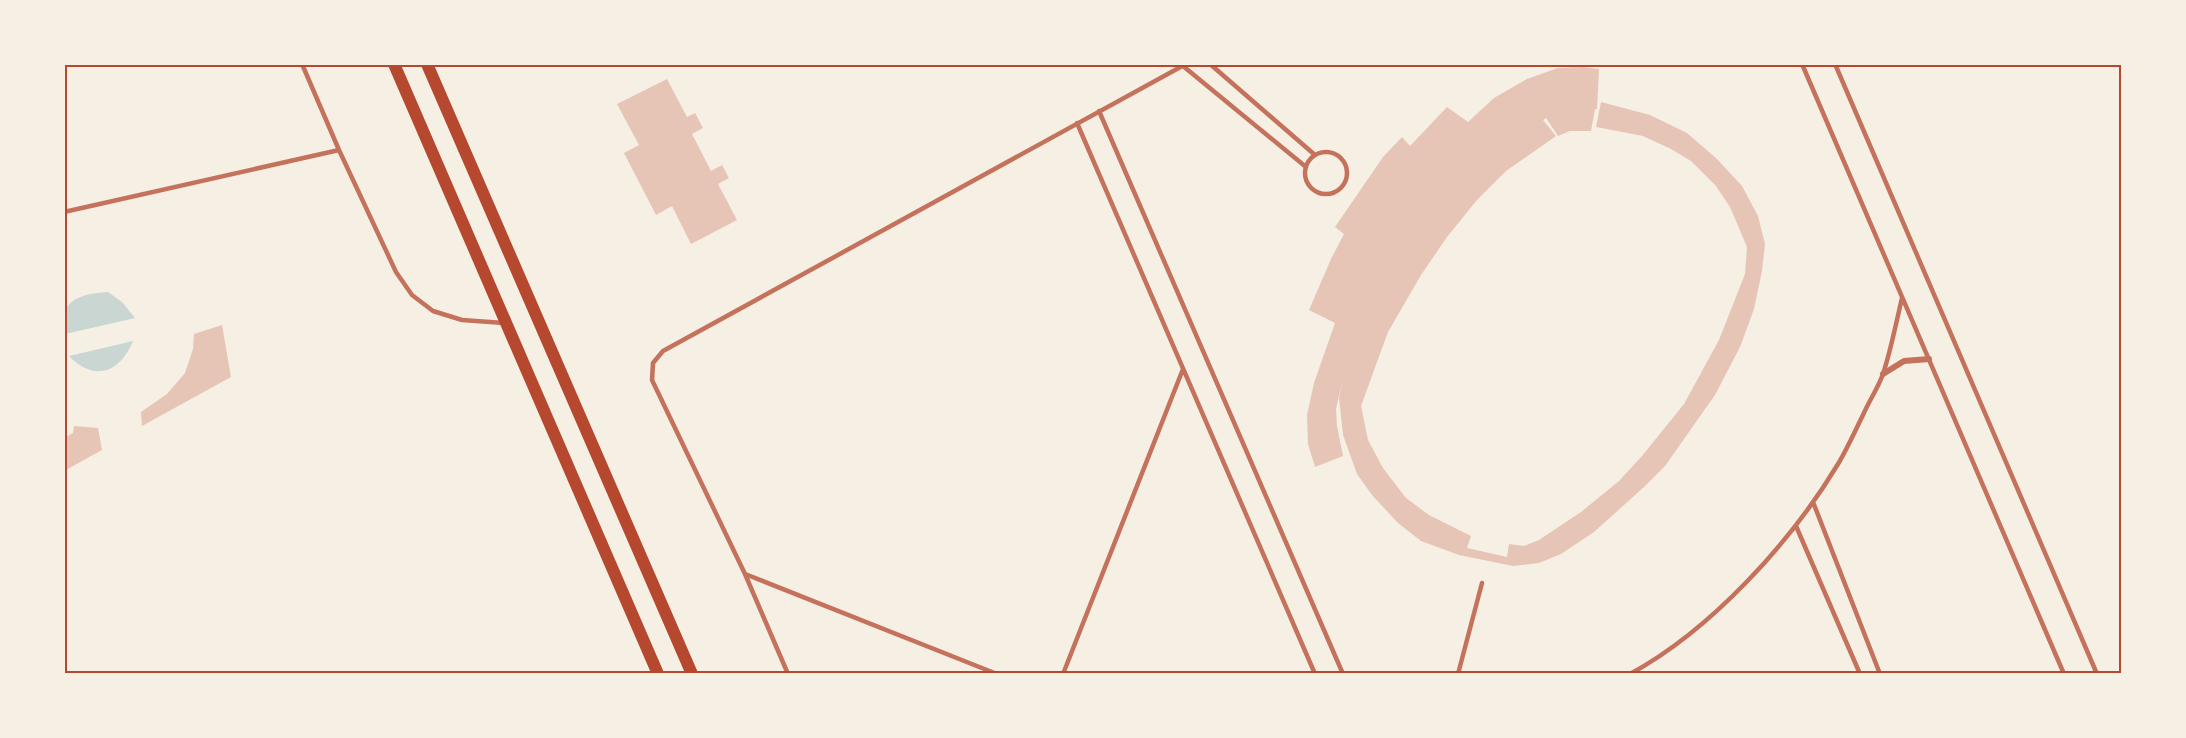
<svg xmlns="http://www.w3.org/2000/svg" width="2186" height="738" viewBox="0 0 2186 738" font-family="'IBM Plex Sans',sans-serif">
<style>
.water{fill:#c9d6d2}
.building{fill:#e6c5b7}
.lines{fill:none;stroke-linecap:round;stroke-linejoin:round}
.service{stroke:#c5725c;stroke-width:4.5}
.minor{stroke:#c5725c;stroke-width:6}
.secondary{stroke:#b5482f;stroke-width:12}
.neatline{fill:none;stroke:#b5482f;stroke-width:2}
</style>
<rect width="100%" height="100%" fill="#f6efe4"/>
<path class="water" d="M108,292L122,302L135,318L65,334C64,328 63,321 64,315C68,295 93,293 108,292Z
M133,341C120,373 94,382 69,356Z"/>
<path class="building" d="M1584,67L1599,69L1597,109H1595L1591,131H1570L1558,136L1546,118L1543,120L1556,136L1506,171L1477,200L1447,237L1421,275L1388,332L1361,406L1368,440L1383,468L1406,498L1429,515L1471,536L1467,548L1507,557L1509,544L1524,546L1539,540L1581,512L1619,481L1642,456L1684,404L1719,340L1745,274L1747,247L1730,207L1716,186L1691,161L1671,149L1643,136L1596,127L1601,102L1650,115L1687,133L1717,159L1742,186L1758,216L1765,244L1762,271L1754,309L1740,347L1715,395L1665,466L1644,487L1594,532L1561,554L1539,563L1513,566L1459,555L1421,541L1398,523L1372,495L1357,474L1343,435L1339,398L1343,378L1336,409L1337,426L1343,456L1315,467L1308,444L1307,415L1314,383L1335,323L1309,310L1331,259L1344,234L1335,227L1383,157L1402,137L1410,146L1447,107L1468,122L1494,98L1527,79L1558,68Z
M667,79L687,117L695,113L703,128L692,134L711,171L722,165L729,178L718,184L737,220L691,244L672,206L656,215L624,153L639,145L617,104Z
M222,325L231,377L142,426L141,412L167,394L185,373L193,349L194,334Z
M74,426L98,428L102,450L64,471V438L73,433Z"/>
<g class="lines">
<path class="service" d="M302,64L339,150L396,272L412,295L433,311L462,320L504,323
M1210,64L1315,155
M1802,64L2064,674
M1835,64L2097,674
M1183,66L1306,167
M1099,111L1343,674
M1077,123L1315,674
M1305 173a21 21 0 1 1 42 0a21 21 0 1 1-42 0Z
M64,212L339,150
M1813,502L1880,674
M1796,526L1860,674
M745,574L997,674
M788,674L745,574L652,380L653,363L663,351L1186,64
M1063,674L1183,369
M1458,674L1482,583
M1630,674C1711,630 1791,542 1838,464C1847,449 1855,431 1863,415C1869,401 1878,388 1883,374C1891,350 1896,323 1902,298"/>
<path class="minor" d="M1883,374L1904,361L1929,359"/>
<path class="secondary" d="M394,64L658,674
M427,64L692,674"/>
</g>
<rect width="2186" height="738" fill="none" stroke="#f6efe4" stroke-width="132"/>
<rect x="66" y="66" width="2054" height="606" class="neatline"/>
</svg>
